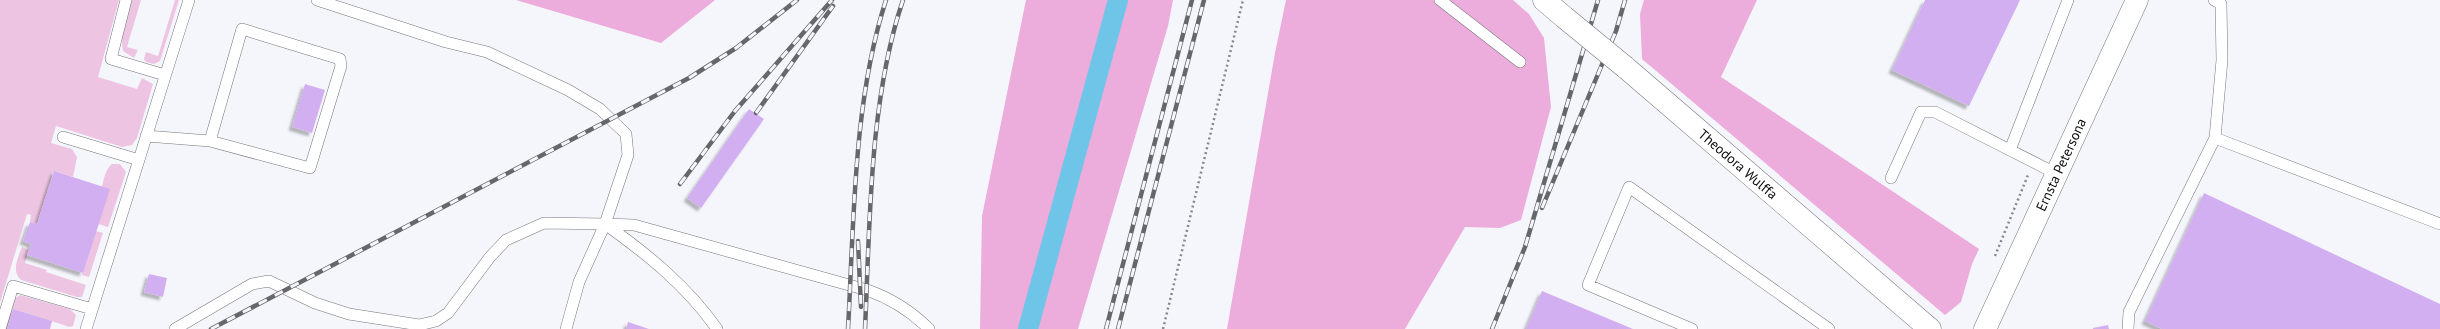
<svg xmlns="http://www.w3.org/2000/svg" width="2440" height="329" viewBox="0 0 2440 329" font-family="'PT Sans',sans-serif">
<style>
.green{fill:#edc5e2}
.forest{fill:#ecacdc}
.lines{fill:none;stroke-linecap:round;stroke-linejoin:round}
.canal{stroke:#6fc5e7;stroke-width:20}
.building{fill:#d2aff0;filter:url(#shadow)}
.lane-casing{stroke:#76777c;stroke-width:12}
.street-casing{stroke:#76777c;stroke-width:23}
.secondary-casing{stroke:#76777c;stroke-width:23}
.path{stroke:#87888c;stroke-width:2.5;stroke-dasharray:2 3;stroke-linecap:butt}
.lane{stroke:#fff;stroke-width:11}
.street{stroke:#fff;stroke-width:22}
.secondary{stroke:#fff;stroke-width:22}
.rail-casing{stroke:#67676b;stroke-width:4.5}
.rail{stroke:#f5f6fc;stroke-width:3;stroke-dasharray:9;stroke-linecap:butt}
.secondary-bridge-casing{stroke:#76777c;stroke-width:23;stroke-linecap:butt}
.secondary-bridge{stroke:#fff;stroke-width:22}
.labels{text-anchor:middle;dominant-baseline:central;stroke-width:3;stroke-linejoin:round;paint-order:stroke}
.street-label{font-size:14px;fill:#0b0b0d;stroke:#f5f6fc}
</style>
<defs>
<filter id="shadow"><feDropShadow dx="-3.5" dy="3.5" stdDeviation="1" flood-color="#0004"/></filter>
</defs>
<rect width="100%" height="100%" fill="#f5f6fc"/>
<path class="green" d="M0,0H119L98,77L137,89L142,78L153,84L137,138L132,145L122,147L56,126L51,143L72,149L77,157L73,177L54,171L37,224L30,222L31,215L27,214L0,303Z
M132,0H141L127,47L138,50L134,58L123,51C120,34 125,15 132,0Z
M175,0H179L160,61L154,64L146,62L144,59L146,52L158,56Z
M112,164H120L126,172L108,227L98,224C100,209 100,173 112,164Z
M96,231L103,233L89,277L82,275Z
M22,247L29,250L25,263L47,270L46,272L86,285L82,297H77L21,280C11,271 18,258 22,247Z
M20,295L70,309L76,315L73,326L70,327L13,309L7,329H3L13,300Z"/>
<path class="forest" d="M516,0H715L661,43Z
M1026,0H1173L1168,26L1078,329H980L982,216Z
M1286,0H1513L1529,14L1544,38L1551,107L1521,220L1500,228L1465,227L1405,329H1227L1275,53Z
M1644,0H1757L1721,77L1979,249L1972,264L1961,302L1945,315L1642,59L1640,14Z"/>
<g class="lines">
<path class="canal" d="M1028,329L1118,0"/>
</g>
<path class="building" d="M1925,0H2020L1969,106L1892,70Z
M305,84L325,90L312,133L292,127Z
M749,109L764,119L701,208L687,198Z
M54,171L110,189L83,273L27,255L31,244L23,241L30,222L37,224Z
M2204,193L2440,304V329H2162L2145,321Z
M149,274L167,278L163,297L144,292Z
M1542,291L1633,329H1526Z
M13,309L52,321L50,329H7Z
M628,322L649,329H626Z
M2108,325L2109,329H2093V328Z"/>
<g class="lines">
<defs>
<path id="lane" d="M126,0L111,59L165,75
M1440,0L1520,62
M2214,0L2221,4L2222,60L2215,138
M146,136L210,141L310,168L341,66L340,59L242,29L210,141
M63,137L139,160
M2010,150L2068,0
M1891,178L1921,112H1935L2057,174
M605,224C647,254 687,286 717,329
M0,329L13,286L92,309
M86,329L189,0
M175,329L252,284L269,281L315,303L349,314L419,325L436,321L448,313L490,257L506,240L544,223L605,224L628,155L626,134L600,109L568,90L487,52L446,42L317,0
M566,329L579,282L605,224L634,225L867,290C890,298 912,312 929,329
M1692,329L1588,285L1629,187L1829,329
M2128,329L2129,312L2215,138L2440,224"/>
<g id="street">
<path id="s1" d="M1985,329L2137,0"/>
</g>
<g id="secondary">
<path d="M1544,0L1564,17"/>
<path id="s2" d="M1625,67L1930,329"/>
</g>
</defs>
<use href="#lane" class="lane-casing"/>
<use href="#street" class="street-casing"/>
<use href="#secondary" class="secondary-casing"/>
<path class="path" d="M1995,256L2028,175
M1163,329L1243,0"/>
<use href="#lane" class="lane"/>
<use href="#street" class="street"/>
<use href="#secondary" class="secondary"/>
<defs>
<path id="rail" d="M756,113L833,6
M680,184L735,111L832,0
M1542,208L1616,31L1625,0
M858,241L861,307
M211,329L689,78L736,48L797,0
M848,329C854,222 853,102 886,0
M865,329C870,222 869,101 903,0
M1106,329L1192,0
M1118,329L1204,0
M1492,329L1525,247L1598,0"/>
</defs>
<use href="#rail" class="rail-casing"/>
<use href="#rail" class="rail"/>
<defs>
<path id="secondary-bridge" d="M1564,17L1625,67"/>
</defs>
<use href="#secondary-bridge" class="secondary-bridge-casing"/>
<use href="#secondary-bridge" class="secondary-bridge"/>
</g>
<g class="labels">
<g class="street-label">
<text stroke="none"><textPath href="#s2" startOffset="149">Theodora Wulffa</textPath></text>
<text stroke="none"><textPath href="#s1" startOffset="181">Ernsta Petersona</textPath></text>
</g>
</g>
</svg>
